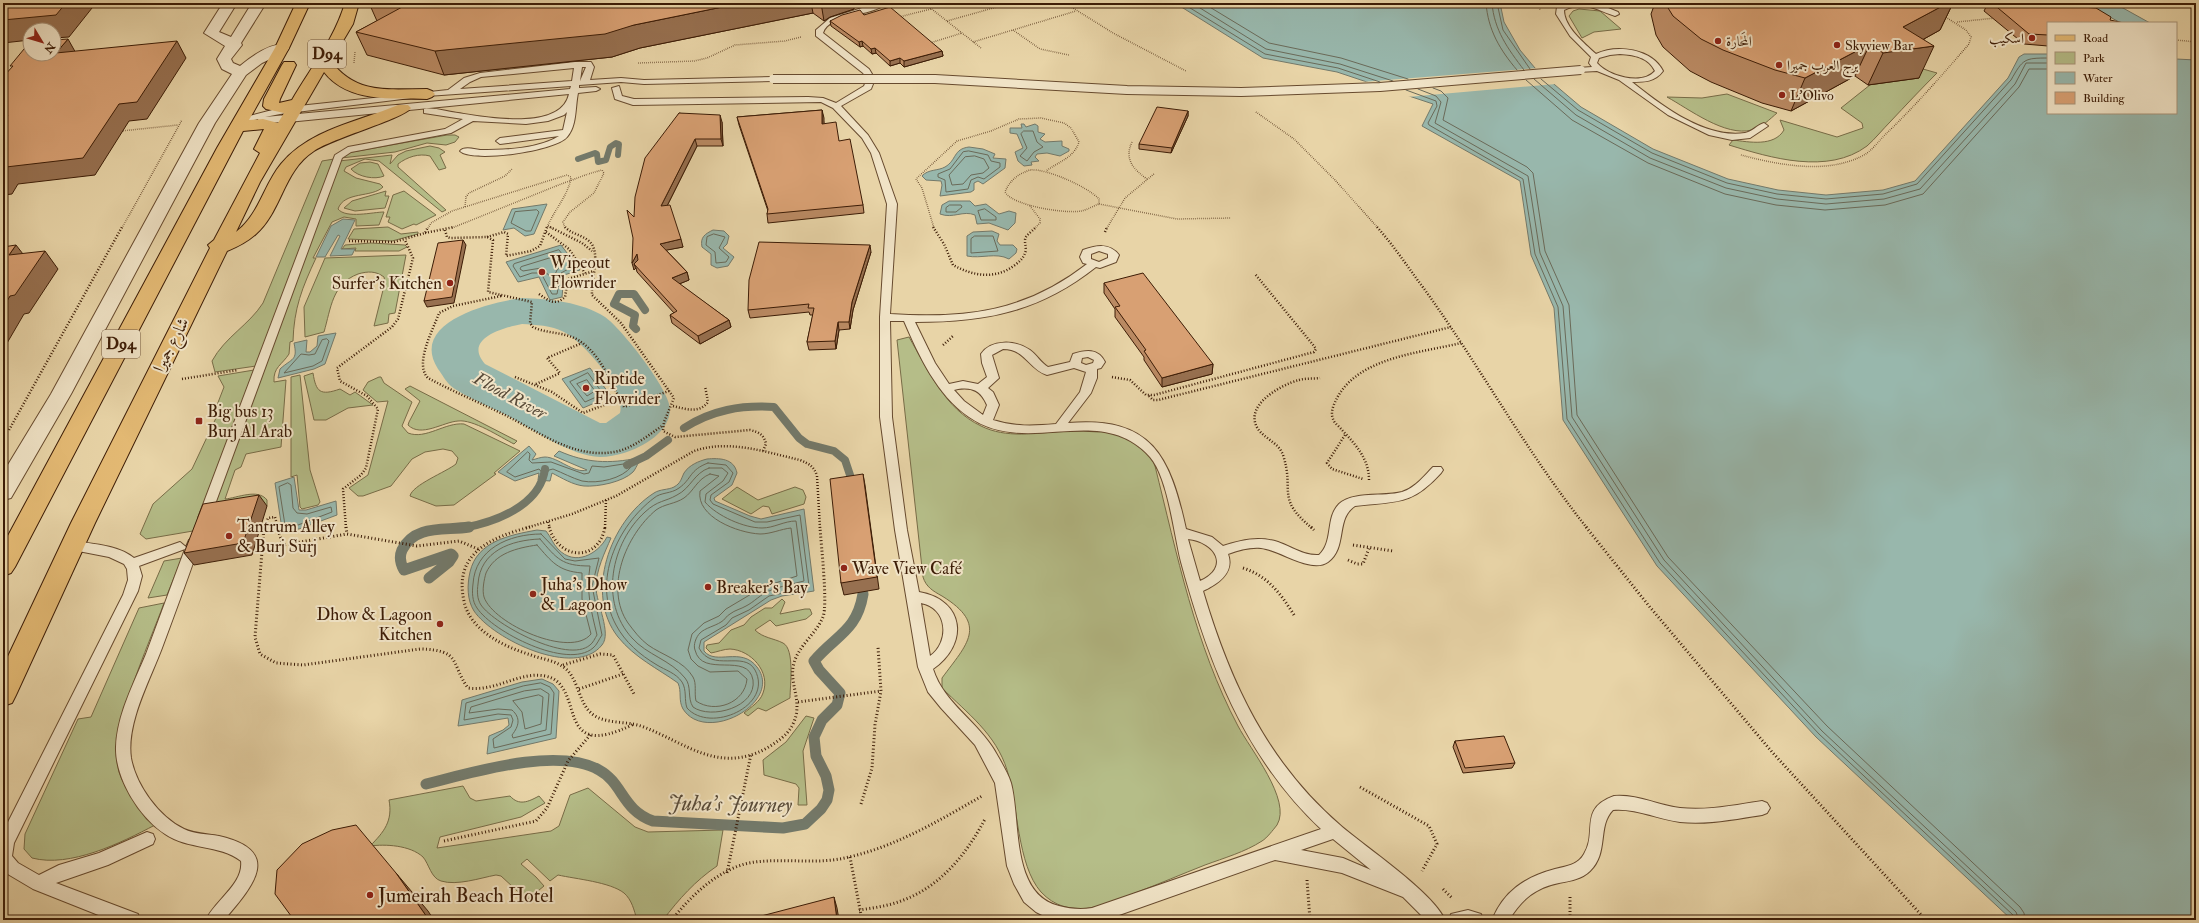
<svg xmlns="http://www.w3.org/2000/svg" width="2199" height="923" viewBox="0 0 2199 923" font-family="'IM FELL Double Pica',Amiri,serif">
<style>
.green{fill:#b5bd88;stroke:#786c47}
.water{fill:#98b7ac;stroke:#73796a}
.pier{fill:#e8d4a7}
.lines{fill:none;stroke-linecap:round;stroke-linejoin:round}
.shore{stroke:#6a6a59;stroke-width:1}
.stream-far2{stroke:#73796a;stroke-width:6}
.stream-far1{stroke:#73796a;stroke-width:8}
.stream{stroke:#73796a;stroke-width:11}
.river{fill:#98b7ac;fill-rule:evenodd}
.service-casing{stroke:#674a2e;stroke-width:2}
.minor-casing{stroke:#674a2e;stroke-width:2}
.primary-casing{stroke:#3c1c06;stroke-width:2}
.path-far2{stroke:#3c1c06;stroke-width:1.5;stroke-dasharray:0.5 1.5;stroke-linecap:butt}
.path-far1{stroke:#3c1c06;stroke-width:2.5;stroke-dasharray:1 2;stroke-linecap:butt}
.path{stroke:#3c1c06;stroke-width:3;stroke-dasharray:1 2.5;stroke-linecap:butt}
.service{fill:#f0e3c6;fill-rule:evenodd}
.minor{fill:#f0e3c6;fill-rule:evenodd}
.primary{fill:#e4ba74;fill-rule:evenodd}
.service-bridge-casing{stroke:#674a2e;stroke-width:10;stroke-linecap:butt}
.path-bridge{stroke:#3c1c06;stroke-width:1.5;stroke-dasharray:0.5 1.5;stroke-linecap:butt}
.service-bridge{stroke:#f0e3c6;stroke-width:8}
.wall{fill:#ba8a63;stroke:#3c1c06}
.shaded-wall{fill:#977050;stroke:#3c1c06}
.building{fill:#d8a073;stroke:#3c1c06}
.poi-dot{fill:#8f2418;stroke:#f0e3c6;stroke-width:1.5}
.labels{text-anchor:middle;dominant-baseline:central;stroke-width:4;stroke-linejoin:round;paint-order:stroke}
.far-poi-label{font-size:14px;fill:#3c1c06;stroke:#f0e3c6;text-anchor:start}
.shield{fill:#f0e3c6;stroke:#725840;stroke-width:1}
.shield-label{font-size:16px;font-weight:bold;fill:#3c1c06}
.poi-label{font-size:17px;fill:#3c1c06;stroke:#f0e3c6;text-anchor:start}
.street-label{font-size:17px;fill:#3c1c06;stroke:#f0e3c6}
.water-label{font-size:18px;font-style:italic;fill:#584a38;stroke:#f0e3c6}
.near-poi-label{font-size:20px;fill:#3c1c06;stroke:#f0e3c6;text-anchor:start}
.near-water-label{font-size:22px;font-style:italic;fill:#584a38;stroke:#f0e3c6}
</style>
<rect width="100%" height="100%" fill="#e8d4a7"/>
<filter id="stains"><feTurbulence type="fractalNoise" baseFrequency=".005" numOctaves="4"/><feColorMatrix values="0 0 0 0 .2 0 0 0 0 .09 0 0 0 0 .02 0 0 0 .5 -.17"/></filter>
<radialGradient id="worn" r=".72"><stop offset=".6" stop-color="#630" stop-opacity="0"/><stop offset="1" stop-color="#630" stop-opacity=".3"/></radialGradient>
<path class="green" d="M1579,9L1600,11L1621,29L1594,32L1582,38L1569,16L1573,11Z
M1916,67L1937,73C1921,89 1906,105 1890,122C1883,129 1875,139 1867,146C1828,175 1771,158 1729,145L1733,140C1749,142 1774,147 1784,130L1780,120L1837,137L1863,128L1862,123L1841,108L1890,69Z
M1727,94L1777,113C1770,119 1761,128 1752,130C1725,137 1689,109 1667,97L1702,98Z
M447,135H455L459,137L455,142L446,145L427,143L395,152L341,158L342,155L352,152Z
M430,146L439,148L445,152L440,155L446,168L439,170L430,156C419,153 407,157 398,164V167L446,210L442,212L379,161L365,159L346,167L344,171L356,178L380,184L383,187C372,198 344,191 338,209C346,219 373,212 384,212L379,225L356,226V219L344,217L332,222L313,258H316C302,288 294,308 293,341L290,342L289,354C282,365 273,367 274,382L286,380L281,447L246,454L241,467L235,470L225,499C237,498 258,488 267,500V506L208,516L339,161L392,155L390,164L398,155L406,151Z
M334,159L256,366L215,372L212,361C225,337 249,325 263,303L322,161Z
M370,162L378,164L384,176C375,180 358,177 351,169L360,163Z
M386,191L385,196H389L385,208L355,211L344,208L352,201Z
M404,191L436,215L416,225L414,224L402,229L388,222L390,217H386L393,195Z
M388,227L401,234L418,232V234L392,241L348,239L354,229Z
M371,243L405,245L407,247L399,251H355L356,248L342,249L345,245Z
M406,255L395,313L389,314L388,323L374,326L385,282L384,277C376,271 368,271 358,274C332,284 331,308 324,332L305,337L304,307L325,258Z
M909,337C928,370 945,409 981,426C1031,451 1099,406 1146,450C1150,454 1153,461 1155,466C1177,554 1195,645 1238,726C1250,749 1292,800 1277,825C1273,830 1267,838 1262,841C1245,852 1224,858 1205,865C1182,874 1159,884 1135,893C1105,906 1068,921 1041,892C1017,865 1018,804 1007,770C996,734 967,713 942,688V678C967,644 989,625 942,596C933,591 926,587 923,577L897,340Z
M254,370L193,531L146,539L140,534L153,504L192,469L216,418H212L224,387L218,376Z
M313,373C316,392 320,396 340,389L350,395L355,392L373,405L348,408L326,420H314L304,376Z
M300,375L310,470L320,502L318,505L302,509L300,507L297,475L291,477V377Z
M379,377H381L384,383L412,402L402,426L408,433C426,440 445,422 464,424L520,451L494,473L496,474L454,505L436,506L410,496C412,485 446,472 456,464L458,458L452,451L443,449L425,452L412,459L391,486L363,496H358L349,488L368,475L388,401L377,402L363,390L368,382Z
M410,386L517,441L514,444C500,437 473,419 458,421C443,422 421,438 408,425L409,422L420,401L405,389Z
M737,487L758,500L795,487L803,490L806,497L804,504L772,514L769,507L763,506L751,514L722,499Z
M182,558L167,595L148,598L164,561Z
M782,599L785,602L780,614L805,609H810L812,614L806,619L776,626L770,620L755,630C763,638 773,638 783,643C795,649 790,686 790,698L766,711L758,708L748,716L744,713C751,707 760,702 763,693C771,672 751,650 730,649C724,649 717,652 711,653L706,648L707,645L719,643L731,630L744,625L751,617L765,608H772Z
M164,603C149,645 108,731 119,772C125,791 143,809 155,825C121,843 70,868 32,858L24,849L25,834L78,719L91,717L139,608Z
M806,716L814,718L803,751L807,805H798L799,788L796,784L764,775L763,760L786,742Z
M463,786L470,798L476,801L510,796C519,806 528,802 539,796L545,803L521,817L440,837L437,848L551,831L559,826L570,795L588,788L635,827L648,832L723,830L717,866C695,881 679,899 663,920H637C634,910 632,900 624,893C610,882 576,879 558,875L550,881L527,859L521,864L536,877L544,886L527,900L501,876L496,875C480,878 457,886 441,881C431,878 429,864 423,857C410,845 385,844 370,846C384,832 393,821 389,800Z"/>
<path class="water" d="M1175,3H1500L1504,22L1520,50L1535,68L1581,107L1653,149L1728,179L1778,190L1826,195L1883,190L1915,181L2008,78L2019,57L2024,54H2048V113H2176V59L2196,60V920H2012L1816,737L1657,566L1563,420L1554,308L1531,255L1520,181L1422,126L1433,104L1337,72L1263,58Z
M2084,3H2114L2150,23H2121Z
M1021,124H1024L1026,127L1035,124L1038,126V132L1045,134L1040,139L1045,142L1062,141V146L1069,149V151L1060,156L1047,153L1037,154L1035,157L1039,161L1031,162L1032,165L1024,166L1018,161L1015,152L1023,148L1017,134L1010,133V128H1022Z
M969,147L983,149L995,154L993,158L1006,159L1005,168L983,184L978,181L974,183V190L971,192L940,196L942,185L941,181L926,180L922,176C928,169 938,171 945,167C957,160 953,149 969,147Z
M949,201H970L975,206L986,204L999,214L1009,211L1016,213L1015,223L1008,230L989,223L977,224L975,215C963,210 953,219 940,214L942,205Z
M547,204L534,234L525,236L514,228L503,230L512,209Z
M343,219L355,220L341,249H355L352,255L330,256L340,236L338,235L325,257H316L331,226Z
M713,230L724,231L729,236L727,244L723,248L734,257L728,266L717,268L711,265V254L702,247C700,237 705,234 713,230Z
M992,231L999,234L997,241L1000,245H1013L1017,249L1016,253L1009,259C996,252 981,259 967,256V236L973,232Z
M561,245L580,270L564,275L562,297L550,300L539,277L518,282L506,262Z
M336,333L325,364L314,369L278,378L280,369C292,358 298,361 294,343L307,340L306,352H310L317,346L318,336Z
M590,368L611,396L583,408L562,379Z
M529,446L536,454L532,460C536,459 541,457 545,457C558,457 574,474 587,470L554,456L559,451C586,463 609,464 638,458L639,462C637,465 635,470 633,472C623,482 598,487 584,486C573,485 562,478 552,473L550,481L538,480L539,473L515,481L498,472Z
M707,459C719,458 734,458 737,473L732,485L714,498L715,501L750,516L761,519L804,509L814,591L782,596L771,600L704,642V651C716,666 741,646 757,667C784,702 706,745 683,709C678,700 682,692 678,683C657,668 635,658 618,637C584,594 610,521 654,493C660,489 668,490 674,487C681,483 681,479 684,473C689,465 699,461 707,459Z
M294,477L299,510H306L336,501L337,515L299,529H282L275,483Z
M537,530L546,531C551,537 553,544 558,549C575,567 598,554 607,537L611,538C605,552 596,570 596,587C596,603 612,633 602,645C575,679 493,639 474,611C467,600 467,585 470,572C477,541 510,535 537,530Z
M542,679L553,684L559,691L556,738L487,754L489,736L503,730L509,725L508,718L458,726L462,700L522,682Z"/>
<path class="pier" d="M1538,68L1556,84L1407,97L1362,82Z"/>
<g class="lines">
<path class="shore" d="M1182,3L1265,54L1338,68L1380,82
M1192,3L1266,49L1340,64L1393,81
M1203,3L1269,43L1341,58L1408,79
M1486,3C1488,30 1500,50 1517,70
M1492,3C1494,30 1508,49 1524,70
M1497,3L1503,30L1530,69
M1534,79L1576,115L1650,158L1726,188L1777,199L1826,204L1884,199L1920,189L2015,84L2026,63H2048
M1541,79L1578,110L1652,153L1727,183L1777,194L1826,199L1883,194L1917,184L2011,80C2023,59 2024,58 2048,58
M1526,80L1572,120L1648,163L1725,194L1776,205L1825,210L1885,205L1923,194L2019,87L2029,69H2048
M1433,88L1441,91L1448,98L1443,120L1527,167L1533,173L1545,251L1569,305L1577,415L1668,557L1827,726L2020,907L2024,913L2025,920
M1418,89L1436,96L1441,102L1435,123L1528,176L1540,253L1563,306L1572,417L1664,560L1822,731L2016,912L2019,920
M1406,90L1436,101L1437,106L1428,123L1429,125L1523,179L1535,254L1558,307L1567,419L1660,563L1819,734L2013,915L2014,920
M1024,131H1033L1037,142L1043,147L1034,152L1027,161L1020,156L1027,148L1021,134Z
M969,151L988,155L991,161L1000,163V167L984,179L978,177L971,180L968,189L946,192L945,180L938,177V174L950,169L963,152Z
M975,156L984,159L989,168L983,173L971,175L963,184L952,185L949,175L965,157Z
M950,205H961L962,207L956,212H946V208Z
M985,209L996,217V220H981L978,211Z
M537,210L539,212L531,231H526L511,223L515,212Z
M714,234L725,237L719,248L729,257L726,262L716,263L715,252L706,245L707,237Z
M975,236H993L998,251L971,253V239Z
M559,250L572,267L561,273L557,294H552L541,273H532L520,277L513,266L514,264Z
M557,256L564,264L557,270L553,279L541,268L523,271L520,269L521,267Z
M327,339L329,341L322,361L313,366L284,373L301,354L309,355L315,354L322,340Z
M588,373L603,394L585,402L570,382Z
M587,380L595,391L587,396L577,384Z
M528,452L530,454L529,460L532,463L551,462L584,474L589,473L592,466L604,467L630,463L632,466C622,479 598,484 582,481C572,478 563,473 553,469L549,470L545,476L539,469L515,477L507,472Z
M708,463L726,465L733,473L729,482L711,495L710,500L713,504L755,522H767L800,515L809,586L808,588L769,596L749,610L732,618L726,625L701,640L699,648C712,673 744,650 755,670C774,706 710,734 687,708C684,700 687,690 682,682C676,673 665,670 657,665C640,655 625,642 616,625C592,581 617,526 654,498C661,492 671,494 679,488C692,479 689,470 708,463Z
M709,468H722L728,473L723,481L706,494L705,502C717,516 744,528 762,528C774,528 784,521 796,521L804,581C793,584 780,586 769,591C761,594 754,602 746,606C741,609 735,610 730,614C726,616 725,620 721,622C715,626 705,628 700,633C696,637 693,645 695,650C702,679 748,651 753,680C757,707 711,720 693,707C687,698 692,686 685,678C671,660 647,655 632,638C599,602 611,543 645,512C658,500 665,502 677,495C691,488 694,473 709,468Z
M710,474L719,476L700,491C696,517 738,533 760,534C771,534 781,529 791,528L797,576L763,587L726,609L719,616L704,623L692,634L688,650L691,659L698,666L710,672L738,671L747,679C745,703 715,714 696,701C694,693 697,684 693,677C684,661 662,655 648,645C640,639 634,631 628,623C604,588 626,535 656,510C664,504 675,504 684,498C694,491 697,479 710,474Z
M288,483L291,485L293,508L297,513L307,514L331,507L332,512L298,525H285L279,487Z
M541,534L565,559L575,561L599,558L592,586L602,635C599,639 597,645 593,648C567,670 493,632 477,608C472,601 472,592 473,584C475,549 509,534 541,534Z
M540,539C557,559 562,566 590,566C586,592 591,610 597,635C595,638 593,643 590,645C568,664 495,625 481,605C477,599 477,591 478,584C480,551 511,540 540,539Z
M537,545C552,562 558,571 582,573V599L591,634C571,659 493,624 484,597C482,590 484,580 486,573C495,553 517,548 537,545Z
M541,683L550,687L554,693L551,734L494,748L493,739L511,727L513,720L511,715L498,714L464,720L466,703L523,686Z
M541,689L549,694L546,730L513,738L512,735C519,726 521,718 512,710L498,709L469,713L471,707L524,691Z
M539,695L543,697L541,724L525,729L522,712L513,701Z"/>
<path class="stream-far2" d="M578,159L595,153L597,154L598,162L606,160L610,147L616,143L619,144L618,155"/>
<path class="stream-far1" d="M636,329L633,326L635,315L614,304L619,294H634L645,310
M684,428C712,410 741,405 774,407L799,438L807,444L834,451L845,460L854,487
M627,465L646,456L668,440
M463,528C495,522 540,506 545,469"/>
<path class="stream" d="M429,578L449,562L453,556L451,554L404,570C400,563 399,557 402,550C415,524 445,531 469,527
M426,784C471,773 557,746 599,770C623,783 622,810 653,821L783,828L805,824L821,809L827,800L829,790L826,776L816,756L814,737L822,720L837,705L840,693L819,670L814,661C836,635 857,631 863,594"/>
<path class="river" d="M522,298C549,299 582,302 605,317C621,328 670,390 670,409C670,432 643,447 624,453C616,455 609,457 600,457C571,456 534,430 508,416C493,408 463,396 451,386C446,382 442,374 438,369C408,322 491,302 522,298ZM522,324C536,325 551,325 564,332C583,341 626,391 620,413L606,423H600L485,364C463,339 502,328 522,324Z"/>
<defs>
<path id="service" d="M878,3H887C872,17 829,13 823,33L869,69L875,79L871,89L841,106L868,135L879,153L897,204L890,314C966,319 1025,312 1087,264L1083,263L1080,257L1083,250C1095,246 1109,242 1119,255L1116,262L1100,268L1096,267C1039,312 986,322 915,322L935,363L949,384L963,381L978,384L987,377L982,363L981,354C991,339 1016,340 1030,350C1037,355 1041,363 1048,367L1070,362L1073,354C1086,350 1098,348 1105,362L1101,368L1097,369V378L1091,393L1068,423C1152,416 1170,456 1186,529L1212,537L1223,546C1242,540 1258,536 1278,542C1292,547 1304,556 1319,555C1334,541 1325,518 1339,504C1353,491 1384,497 1402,492C1415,488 1424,476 1433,467H1441L1443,470L1441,473C1411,506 1397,501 1355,506C1335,519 1348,547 1328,562C1311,574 1280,550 1261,548C1250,547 1239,550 1228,554C1235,573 1218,584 1203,591C1230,682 1267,762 1340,825C1365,847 1433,892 1445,920H1426L1403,897L1342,873L1275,860L1105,920H1052L1036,912L1024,902L1014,884L1007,866L995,783L975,745L941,708L928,692L918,667L895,530L880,417V317L887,204L871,153L862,138L833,108L821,102L633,105L615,99L612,88L619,86L622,96L634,99L808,97L823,98L836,103L864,86L867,79L863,73L816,36V30L830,18ZM1099,251L1108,254V258L1099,262L1091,259V254ZM890,321H904C919,356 937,395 969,417C1028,458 1100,401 1150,457C1168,477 1174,535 1181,562C1208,661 1244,757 1321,829L1092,908C1081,910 1070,909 1059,906C1010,894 1021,820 1011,783C1008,773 1001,762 996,753C979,722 944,704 933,669C969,644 965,600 919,592L907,530L892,417ZM1003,349C1026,349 1028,369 1047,375L1074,368L1086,372L1080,392L1056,424C1034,426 1014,427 993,420L999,405L993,392L988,388L999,378L992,355ZM1088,357L1094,360L1093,363L1086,365L1081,363L1082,358ZM958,389C973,387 981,391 987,405L983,415L964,401L954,390ZM1188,539C1215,542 1231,567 1200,581ZM921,603C948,608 950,642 930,656ZM1333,839L1371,870L1343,858L1301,850Z
M1570,3H1596L1618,12L1619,14L1615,16C1596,10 1586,0 1564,10C1564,27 1584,43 1596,54C1617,44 1652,49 1663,71C1655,82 1644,82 1632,82C1662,106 1705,139 1745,133C1752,132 1757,125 1764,123L1768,126L1750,138L1732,140L1709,135L1668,115L1619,80L1597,71L1578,72V68L1592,67L1589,63L1591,57L1570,36L1556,14L1557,7ZM1620,54C1634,55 1648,57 1655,71C1642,86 1608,76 1597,63L1599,58L1610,55Z
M575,62H591L594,67L590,80L621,78L644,80L773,77L777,79L773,81L644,84L621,82L579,85V88L596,87L600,89L596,91L578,93C575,107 577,126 567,137C556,151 472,163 460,151C464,146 474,149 480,150C505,150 538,149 559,136L500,144L496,141L500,138L563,130L567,112L564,115L548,121L526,124L473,121L451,133L351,152L342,158L210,518L208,521H200L198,518L335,155L348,147L445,129L463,119L424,113V109C434,107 448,112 458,113C484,117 561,132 569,94L288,122L262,123L259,122L258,119L241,124L237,121L238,119L280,108L448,90L464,78L480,73ZM582,67H586L580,81ZM574,68L572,81L460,89L470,82L481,77ZM571,86L570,89L265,117L280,114L427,96Z
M194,538L199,540L200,543C188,578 175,613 162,648C150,680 126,723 131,758C136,785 158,816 184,829C194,834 208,834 219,836C284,851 253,886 224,920H206C214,901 244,884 241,861C219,844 188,850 165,834C139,817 115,778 116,747C117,715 134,683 146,654C159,619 172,584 185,549L139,566L142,576L138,591L14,843L12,856L18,863L39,875L59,865L99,853L147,832L153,834L155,839L153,844L108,865L56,883L138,914L140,920H111L33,889L6,873L3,869V832L123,595L128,580L127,569L124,564L109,557L68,549L67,546L68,543L73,541C93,544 118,545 134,558L180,542L186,547L189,540Z
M1614,796C1637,794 1657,805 1680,808C1707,811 1735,805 1762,801L1767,803L1770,808L1767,813L1762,815C1735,819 1707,825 1680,822C1657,819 1636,808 1613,810C1597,826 1609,853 1590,871C1582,879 1570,881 1559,883C1535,888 1522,899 1509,920H1492C1504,891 1525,877 1555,869C1567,866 1578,865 1584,854C1598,832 1578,809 1614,796Z
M1468,910L1481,914L1483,920H1449L1451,914Z"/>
<path id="minor" d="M223,3H237L219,32L231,37L252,3H266L241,43L242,45L231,59L233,63L240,66C251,57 272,41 287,45L289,48L287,51L262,63L246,75L215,123L71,394L11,498L3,500V473L51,394L199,123L232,74L222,69L217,59L225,46L204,33Z"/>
<path id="primary" d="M296,3H310L289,48L249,120L263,119L278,123L284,113L266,109L263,106L264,99L282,65L284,62H294L296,65L280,99L279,103L292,100C311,67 334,40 345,3H359L353,24L331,61C356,95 389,89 427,89L432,91L435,94L432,97L427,99C392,98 348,103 324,72L260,182L236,232C259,215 263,186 281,164C310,129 358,122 398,105H408L411,108C403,119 333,138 314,151C283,171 282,211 256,234C247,242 237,247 227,251L95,523L16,695L12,703L3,706V667L71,523L210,248L208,245L214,240L260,153L254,149L264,129L243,131L15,567L11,573L3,576V545L217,148L275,48Z"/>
</defs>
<use href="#service" class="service-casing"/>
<use href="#minor" class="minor-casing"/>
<use href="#primary" class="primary-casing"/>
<path class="path-far2" d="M924,3L981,48
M1065,3L1113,33L1186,71
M1539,3L1540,10
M2188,3L2196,7
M2068,6L2078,4L2076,3
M2075,7L2109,3
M899,17L931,9
M947,21L1004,5
M1957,22L1995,18
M1013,30L1040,49L1069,55
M2176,40L2196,42
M973,42L1076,11
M930,43L962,33
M354,63L355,52
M638,63L694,61L707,58L735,45L785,41L801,37
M1256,112L1294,139L1335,180L1378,228
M121,131L178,125
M1132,142C1124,159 1133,169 1147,179
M1741,155C1779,165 1827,175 1864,155C1873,150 1880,139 1888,132C1917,104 1943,74 1969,44L1971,37L1966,30L1944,16
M1030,170C1046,168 1088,187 1099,199V204C1093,206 1087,210 1081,211C1066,214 1013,206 1005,192C1010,180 1018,174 1030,170Z
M1099,204L1177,219L1231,218
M1030,206L1040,219V223L1035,228
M465,207L466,197L469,193L505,176L512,169
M548,226L552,228
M122,228L182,120
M428,228L431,223L452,211L567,175L571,177C569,195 553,211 547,228
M452,228L556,186
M565,228L563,222L570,212L594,193L604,173L602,170L588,174
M934,228L922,188L916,179L957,141L991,131L1019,119L1041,118L1064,123L1071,128L1079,142C1074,158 1058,162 1046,171
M1107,228L1125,198L1155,173"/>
<path class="path-far1" d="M550,227L582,243L592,251
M565,227C571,234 583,235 590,242C601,253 591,280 592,295L621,323L674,398L664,422L663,431L675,437L750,430C759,432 764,435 766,444L763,451
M933,227L944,244L953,265C973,276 995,280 1015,265C1020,261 1024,258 1026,250C1024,235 1024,239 1036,227
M1377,227C1395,247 1409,269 1425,290C1481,368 1527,453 1587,528
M445,230L447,237L450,238L487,237L493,240L488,292L532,302L530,323L533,327C545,333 559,332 572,337C599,348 611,383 624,407L669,391
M546,232L569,249L585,273
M1105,232L1107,227
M425,233L454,227
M487,237L504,232L508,234L506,256L531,251L540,246L547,227
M349,241L394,242L425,233L428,227
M539,294C549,301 555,306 565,297L568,279L594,271
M501,296L453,306L439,313C433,330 414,364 428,378C452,391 478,402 503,414C538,431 573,459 614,452C632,449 647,436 662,426
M943,345L953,336
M515,377L552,392L583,413L620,399
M1112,377L1130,380L1146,395H1154L1314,352L1316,349L1314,346L1255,274
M182,379L238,370
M536,384L560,373L547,358L582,343
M1149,396L1153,400H1158L1451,327
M673,406C686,409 699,414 708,402L705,386
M9,430L122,227
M1345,435L1327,463L1332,469L1363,479
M1369,480C1369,459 1356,445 1342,430C1340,427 1334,423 1333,419C1330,412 1334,404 1337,398C1359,357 1420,353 1461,343
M548,522L550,528
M264,528L268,518L275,517L278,528
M346,528L343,489L361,475L366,468L378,409L367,396L340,381L337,368L392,327L398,319L413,258L405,240
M526,528L572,514L616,496L694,451C729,439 765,452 800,460C809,464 814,466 817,476L820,528
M605,528L606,500
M1312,528C1275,498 1295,491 1283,455C1279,443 1265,439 1258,429C1243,406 1280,385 1299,380C1306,378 1313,379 1320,378"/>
<path class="path" d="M264,527L255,637L260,654L276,663L303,665L420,649C462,650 450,663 468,688C496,692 520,671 545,676C588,684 551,765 634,724
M277,527L283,545L347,534L417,546L459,541L478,549
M346,527L347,534
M530,527C492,537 453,553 464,601C470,631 505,647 531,655C541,659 553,660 562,666C580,677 577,705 595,716C609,724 626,721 641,726C685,742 718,775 767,748C777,742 788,735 793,724C804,701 788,684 794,663C799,645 816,634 823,617C828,604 821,545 820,527
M549,527C559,561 599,562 605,527
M1311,527L1314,530
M1586,527L1649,606L1772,752L1926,920
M1353,545L1393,551
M1348,560L1357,564H1363L1369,548
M1243,568C1268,576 1281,594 1294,615
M563,665L600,654L613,655L634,694
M579,689L623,674
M798,702L881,691
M1360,787L1429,826L1437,844L1422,871
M861,804L872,768L875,725L881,691L878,647
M444,841L536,821L547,808L568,761L591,734
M850,857L862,920
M727,873L751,754
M1307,880L1310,920
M1443,889L1452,898
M1570,897V920
M859,910C873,908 888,906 901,901C940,887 966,855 985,819
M672,920C691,895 722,866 755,862C787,858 818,865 849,857C897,846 940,820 982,796"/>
<use href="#service" class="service"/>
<use href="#minor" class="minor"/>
<use href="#primary" class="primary"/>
<defs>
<path id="service-bridge" d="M773,79H935L1127,90L1241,92L1380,87L1581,70"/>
</defs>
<use href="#service-bridge" class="service-bridge-casing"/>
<path class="path-bridge" d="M556,186L588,174"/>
<use href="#service-bridge" class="service-bridge"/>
</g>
<path class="wall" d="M369,3H853L854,9L830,17L824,21L813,13L640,48L612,57L444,75L367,55L356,32L377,21Z
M1655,3H1953L1940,30L1924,39L1919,78L1868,85L1855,76L1791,111L1762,103L1711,82L1690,71L1663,47L1656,35L1651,14Z
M1988,3H2021L2110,20L2048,23V46L2024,44L1984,11Z
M864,15L942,51L943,56L904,67L900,63L890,66L876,53L872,54L863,46L860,47L831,26L830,21Z
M822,110L824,124L839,141L863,205L864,213L768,223L767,214L768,211L739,125L737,117Z
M1188,111V116L1171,153L1139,149V144Z
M679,113L722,122L723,146H697L667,206L683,247L666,250L687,272L689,280L679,284L729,320L731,327L700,344L672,323L670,315L674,313L637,272L636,268L634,270V217Z
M871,252L853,310L850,329L839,330L836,349L809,350L807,342L813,315H810L809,312L750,318L748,310Z
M1104,283L1213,364L1212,374L1162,387L1144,360V357L1115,317V309L1104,293Z
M1455,741L1515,763L1512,768L1463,773L1453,747Z"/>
<path class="shaded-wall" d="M66,3H96L69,37L54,38V30H30V40L3,43V20Z
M742,3H811L813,13L640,48L612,57L444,75L435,51L634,25Z
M821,3H853L854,9L830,17L824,21Z
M1948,3H1953L1940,30L1904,50L1934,46L1919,78L1868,85L1883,53L1903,27Z
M68,39L77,55L56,53Z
M177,41L186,58L147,119L129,121L95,175L18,184L12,194L4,195L3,197V171L6,167L119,104Z
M862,41L863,46L860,47L859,42Z
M1870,44L1855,76L1791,111L1805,78Z
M875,48L876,53L872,54L871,49Z
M942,51L943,56L904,67V61Z
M900,58V63L890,66V61Z
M822,110L824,118V132L822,124Z
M1188,111V116L1171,153L1172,148Z
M8,115L3,134V116Z
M720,115L722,122L723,146L721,139Z
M695,139L697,146L663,214L661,206Z
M681,239L683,247L662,251L660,244Z
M463,240L466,245L454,303L427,307L424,301Z
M16,245L30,263L9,255Z
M870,245L871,252L853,310L850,329L849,322L852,302Z
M45,251L58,269L29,313L24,314L3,350V307L10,296Z
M637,254L639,261L634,264L636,268L634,270L632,263Z
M687,272L689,280L674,286L672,278Z
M729,320L731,327L700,344L698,336Z
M838,322L839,330L836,349L835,341Z
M1213,364L1212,374L1162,387V378Z
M863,474L865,485L879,589L844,595L841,583Z
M259,495L267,506L252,555L194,565L184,553Z
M396,873L428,911L434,920H429Z
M834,897L837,908L839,920H837Z"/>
<path class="building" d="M3,3H66L56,15L3,20Z
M389,3H742L634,25L605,34L435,51L356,32L404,6Z
M1665,3H1948L1903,27L1934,46L1883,53L1870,44L1805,78L1775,70L1723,50L1701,39L1673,16Z
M1992,3H2021L2096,8L2111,17L2110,20L2124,23H2048V35L2029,34Z
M890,7L942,51L904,61L900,58L890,61L875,48L871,49L862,41L859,42L830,21L842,15L860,10L864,15Z
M68,39L56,53L177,41L137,102L119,104L83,158L6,167L3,171V122L8,115L3,116V77L13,66H10L29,43H30V54H54V40Z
M1157,107L1188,111L1172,148L1139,144Z
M822,110V124L836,122L839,141L850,139L863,205L767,214L768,209L737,117Z
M679,113L720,115L721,139H695L661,206L670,205L681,239L660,244L687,272L672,278L729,320L698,336L670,315L677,311L634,264L638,260L637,254L632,263L633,238L627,210L634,217L635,197L645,158Z
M463,240L452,297L424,301L438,243Z
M759,242L870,245L852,302L849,322H838L835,341L807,342L814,308H808L809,304L748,310L749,280Z
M16,245L9,255L45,251L15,295L10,296L3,307V247Z
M1143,273L1213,364L1162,378L1144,351L1146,350L1115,307L1120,306L1104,283Z
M863,474L877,577L841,583L830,479Z
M259,495L243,543L184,553L203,504Z
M1504,736L1515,763L1465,768L1455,741Z
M356,825L396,873L429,920H294L275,894L277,870L302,844L332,830Z
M834,897L837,920H746Z"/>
<g class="poi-dot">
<circle cx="2032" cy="38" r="4"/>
<circle cx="1718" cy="41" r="4"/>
<circle cx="1837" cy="45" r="4"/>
<circle cx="1779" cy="65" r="4"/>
<circle cx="1782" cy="95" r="4"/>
<circle cx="542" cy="272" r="4"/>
<circle cx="450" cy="283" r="4"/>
<circle cx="586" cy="388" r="4"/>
<rect x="195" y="417" width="8" height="8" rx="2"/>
<circle cx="229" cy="536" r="4"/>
<circle cx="844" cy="568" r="4"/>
<circle cx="708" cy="587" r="4"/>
<circle cx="533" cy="594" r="4"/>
<circle cx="440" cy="624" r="4"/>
<circle cx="370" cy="895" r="4"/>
</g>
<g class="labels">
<g class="far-poi-label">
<text x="2024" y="38" text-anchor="end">اسكيب</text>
<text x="1726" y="41">المَحارة</text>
<text x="1845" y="45">Skyview Bar</text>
<text x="1787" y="65">برج العرب جميرا</text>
<text x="1790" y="95">L'Olivo</text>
</g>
<g class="shield">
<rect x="308" y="40" width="38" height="28" rx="3"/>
<rect x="102" y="330" width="38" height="28" rx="3"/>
</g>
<g class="shield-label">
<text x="327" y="54">D94</text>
<text x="121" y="344">D94</text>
</g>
<g class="poi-label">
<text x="550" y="262">Wipeout<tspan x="550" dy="20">Flowrider</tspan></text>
<text x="442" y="283" text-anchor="end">Surfer's Kitchen</text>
<text x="594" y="378">Riptide<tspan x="594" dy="20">Flowrider</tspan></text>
<text x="207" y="411">Big bus 13<tspan x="207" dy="20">Burj Al Arab</tspan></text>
<text x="237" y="526">Tantrum Alley<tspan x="237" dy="20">&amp; Burj Surj</tspan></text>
<text x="852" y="568">Wave View Café</text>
<text x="541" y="584">Juha’s Dhow<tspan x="541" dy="20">&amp; Lagoon</tspan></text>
<text x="716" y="587">Breaker's Bay</text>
<text x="432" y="614" text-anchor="end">Dhow &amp; Lagoon<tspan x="432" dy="20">Kitchen</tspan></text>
</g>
<g class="street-label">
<text transform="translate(171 345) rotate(-63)">شارع جميرا</text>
</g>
<g class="water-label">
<text transform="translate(510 396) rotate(28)">Flood River</text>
</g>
<g class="near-poi-label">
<text x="378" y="895">Jumeirah Beach Hotel</text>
</g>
<g class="near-water-label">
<text transform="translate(730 804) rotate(1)">Juha's Journey</text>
</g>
</g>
<rect width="2199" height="923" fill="none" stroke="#e8d4a7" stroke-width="16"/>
<rect x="4" y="4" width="2191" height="915" fill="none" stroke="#3c1c06" stroke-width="2"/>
<rect x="8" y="8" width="2183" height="907" fill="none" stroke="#3c1c06"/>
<rect x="2047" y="22" width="130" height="92" fill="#f0e3c6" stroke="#a89379"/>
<rect x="2055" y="35" width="20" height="6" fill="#e4ba74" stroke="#a89379"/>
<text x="2083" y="42" font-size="12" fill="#3c1c06">Road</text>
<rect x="2055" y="52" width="20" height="12" fill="#b5bd88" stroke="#a89379"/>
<text x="2083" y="62" font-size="12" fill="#3c1c06">Park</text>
<rect x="2055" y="72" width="20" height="12" fill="#98b7ac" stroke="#a89379"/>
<text x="2083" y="82" font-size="12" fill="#3c1c06">Water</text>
<rect x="2055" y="92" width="20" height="12" fill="#d8a073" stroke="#a89379"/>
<text x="2083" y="102" font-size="12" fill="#3c1c06">Building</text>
<g transform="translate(42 42) rotate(128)"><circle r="19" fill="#f0e3c6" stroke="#a89379"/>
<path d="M0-3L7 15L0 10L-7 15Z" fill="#8f2418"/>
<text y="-6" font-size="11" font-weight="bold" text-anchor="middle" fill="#3c1c06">N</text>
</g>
<rect width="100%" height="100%" filter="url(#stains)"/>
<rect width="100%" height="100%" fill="url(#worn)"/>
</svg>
